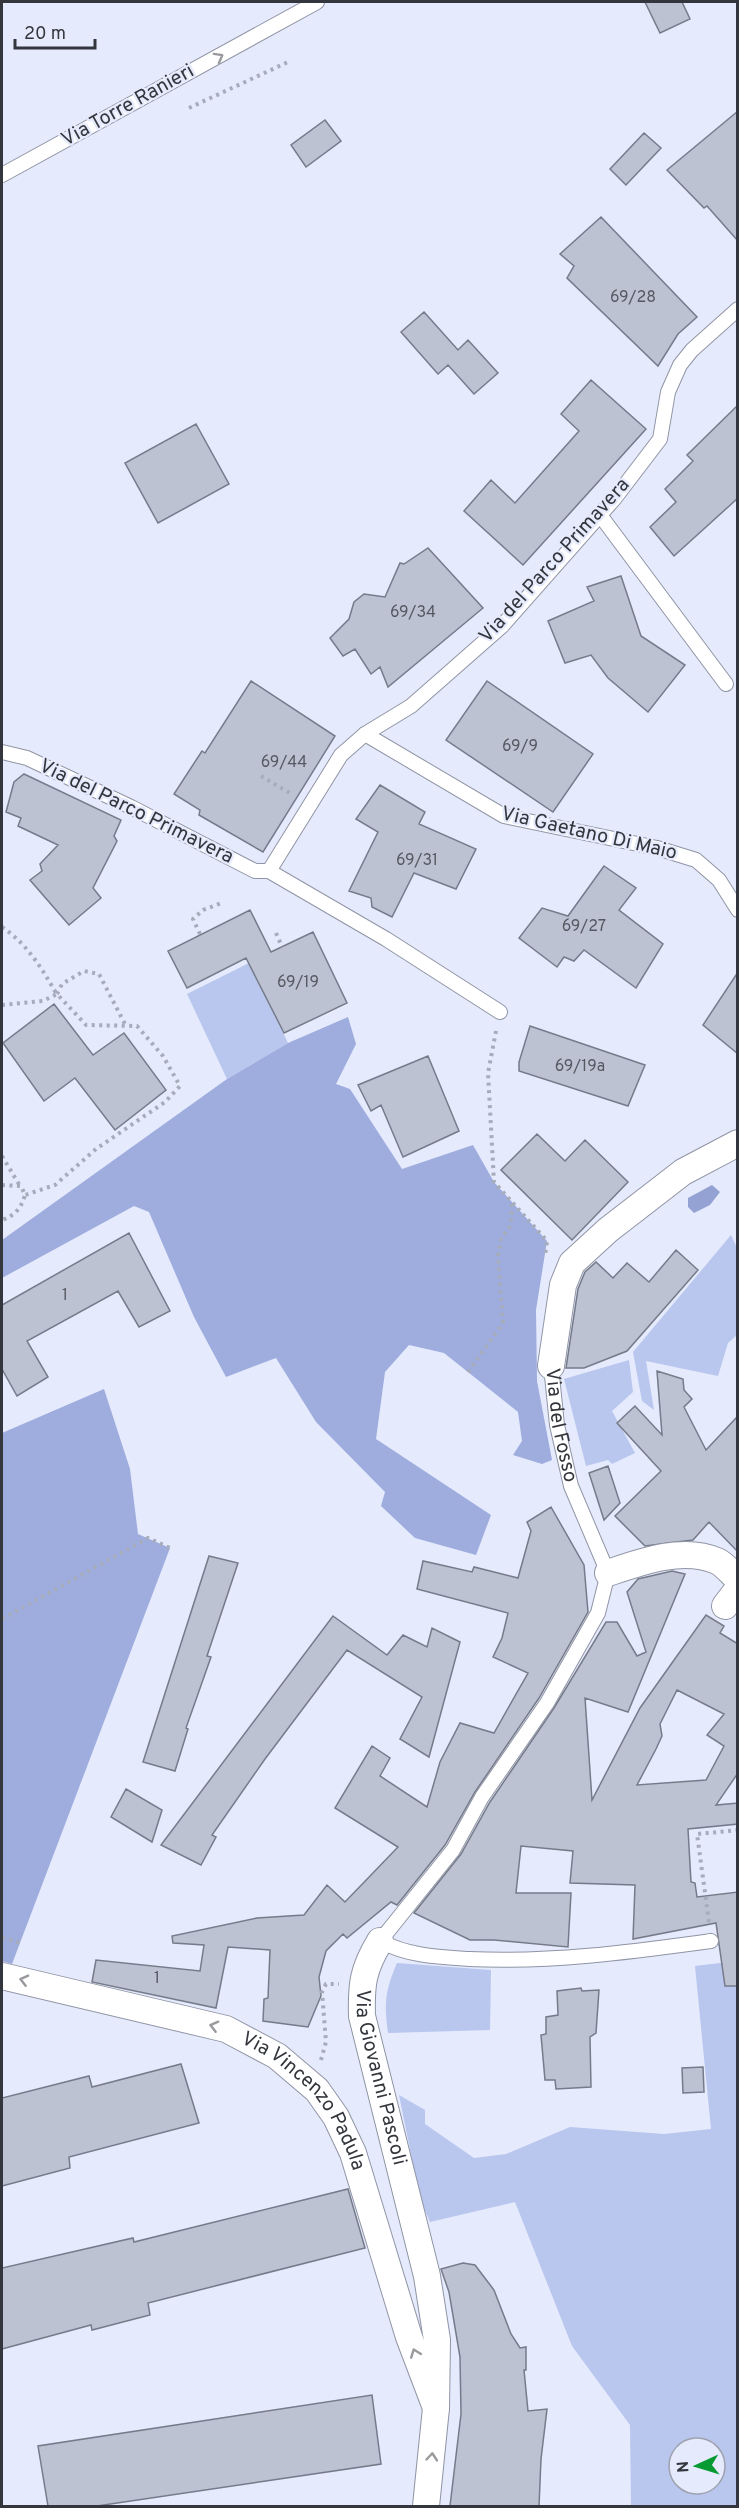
<svg xmlns="http://www.w3.org/2000/svg" width="739" height="2508" viewBox="0 0 739 2508" font-family="Overpass,sans-serif">
<style>
.green{fill:#b9c6ee;fill-rule:evenodd}
.forest{fill:#9eadde}
.water{fill:#93a2d3}
.building{fill:#bcc2d2;stroke:#767b8a;stroke-width:1.5;fill-rule:evenodd}
.lines{fill:none;stroke-linecap:round;stroke-linejoin:round}
.lane-casing{stroke:#9095a5;stroke-width:16}
.street-casing{stroke:#9095a5;stroke-width:28}
.path{stroke:#a7acba;stroke-width:4;stroke-dasharray:3 4.5;stroke-linecap:butt}
.lane{stroke:#fff;stroke-width:14}
.street{stroke:#fff;stroke-width:26}
.oneway{stroke:#999a9e}
.labels{text-anchor:middle;dominant-baseline:central;stroke-width:4.5;stroke-linejoin:round;paint-order:stroke}
.number-label{font-size:16px;fill:#555962}
.street-label{font-size:20px;fill:#33363c;stroke:#e5eafc}
</style>
<rect width="100%" height="100%" fill="#e5eafc"/>
<path class="green" d="M249,963L288,1043L227,1079L187,994Z
M731,1235L737,1248V1335L728,1343L718,1376L646,1361L654,1410L642,1401L633,1352Z
M629,1360L633,1392L612,1411L635,1453L612,1464L608,1460L586,1466L564,1379Z
M737,1961V2506H631L630,2425L572,2346L515,2202L430,2222L420,2199L399,2095L425,2110V2124L474,2158L506,2154L570,2127L664,2134L711,2129L695,1966ZM679,2448H715V2484H679Z
M397,1963L491,1970L490,2030L388,2033C384,2003 385,1991 397,1963Z"/>
<path class="forest" d="M348,1017L356,1044L336,1084L350,1089L402,1169L473,1145L494,1182L547,1241L536,1310L537,1381L552,1460L542,1464L513,1455L522,1441L518,1412L444,1353L409,1345L385,1372L376,1439L491,1515L476,1555L415,1538L381,1506L385,1492L316,1422L276,1358L226,1377L194,1317L149,1212L134,1206L2,1278V1240L227,1079L288,1043Z
M104,1389L130,1469L138,1534L170,1548L12,1964L2,1961V1433Z"/>
<path class="water" d="M712,1185L720,1192L710,1205L694,1213L688,1207V1198Z"/>
<path class="building" d="M645,2H682L690,19L660,33Z
M738,111V241L707,206L704,208L667,170Z
M325,120L341,141L306,167L291,145Z
M644,133L661,148L626,185L610,169Z
M601,217L697,317L678,334L658,366L567,278L574,266L560,254Z
M424,312L458,350L468,340L498,373L474,394L448,365L438,374L401,332Z
M591,380L646,429L523,565L464,511L491,480L515,503L579,431L561,414Z
M738,405V498L674,556L650,527L676,502L665,489L693,461L687,455Z
M196,424L229,484L158,523L125,463Z
M428,548L483,608L388,687L380,667L371,674L355,649L343,656L330,638L349,619L354,602L364,594L385,597L400,563L404,564Z
M621,576L641,636L685,665L648,712L608,678L591,655L565,663L548,621L594,601L587,587Z
M251,681L335,736L263,852L199,815L200,810L174,794L202,751L205,753Z
M487,681L593,754L553,812L446,740Z
M24,774L121,820L114,836L117,841L93,888L101,898L69,925L30,880L42,871L40,864L58,845L18,826L21,818L6,812L14,782Z
M380,785L425,812L419,824L476,849L456,889L414,873L392,917L372,907L371,898L349,891L378,832L356,819Z
M604,866L636,888L619,910L663,944L636,988L584,950L574,961L564,957L557,967L519,938L542,908L568,916Z
M250,910L271,952L313,932L347,1003L284,1033L246,958L187,988L168,951Z
M738,972V1054L703,1025Z
M54,1004L93,1055L124,1033L166,1090L115,1130L75,1078L44,1101L3,1043Z
M530,1026L645,1065L628,1106L519,1071V1062Z
M428,1056L459,1131L403,1157L381,1105L371,1111L358,1085Z
M537,1134L565,1161L585,1140L628,1182L572,1240L501,1170Z
M129,1233L170,1311L139,1327L118,1291L27,1341L48,1377L17,1396L2,1369V1305Z
M676,1250L698,1270L627,1351L584,1368H566L578,1289L585,1272L596,1262L613,1278L627,1263L649,1282Z
M657,1371L683,1379L684,1390L692,1399L684,1407L706,1450L738,1416V1552L709,1522L693,1540L645,1546L615,1516L661,1471L617,1423L635,1406L662,1435Z
M608,1466L620,1503L604,1520L589,1473Z
M551,1507L584,1565L588,1612L539,1698L475,1792L445,1845L397,1905L391,1902L347,1938L343,1934L326,1951L319,1977L321,1996L308,2027L263,2021L264,1999L268,1998L270,1950L228,1947L216,2008L92,1982L96,1960L200,1971L204,1945L173,1943L172,1936L257,1918L304,1915L327,1885L345,1902L398,1847L335,1808L372,1746L390,1758L380,1776L427,1807L440,1762L460,1723L494,1733L528,1673L493,1657L502,1638L508,1613L417,1589L423,1561L472,1572L474,1567L518,1578L531,1531L527,1522Z
M209,1556L238,1563L207,1656L211,1657L186,1728L188,1729L175,1771L143,1762Z
M672,1571L685,1574L628,1712L585,1698L592,1800L640,1708L706,1615L724,1626L720,1633L738,1644V1773L716,1805L738,1803V1824L688,1829L691,1882L695,1883L697,1897L738,1892V1986H725L716,1923L633,1939L635,1885L570,1883L573,1851L521,1846L516,1893H571L568,1947L494,1940H470L414,1913L461,1854L490,1802L554,1708L606,1622H617L637,1656L646,1652L627,1592L638,1579ZM677,1690L724,1714L707,1735L724,1746L706,1780L637,1785L656,1749L662,1736L660,1724Z
M333,1616L387,1655L403,1635L427,1647L432,1628L460,1642L429,1757L400,1739L422,1697L347,1650L265,1759L212,1835L216,1837L201,1865L161,1845Z
M126,1789L162,1810L152,1842L111,1817Z
M581,1988L582,1991L599,1990L596,2033L590,2037L591,2087L556,2089L555,2080H545L541,2035L546,2034V2017L558,2015L557,1991Z
M181,2064L199,2123L69,2157L70,2168L2,2186V2098L89,2076L92,2087Z
M703,2067L704,2092L683,2093L682,2068Z
M348,2189L365,2248L148,2303L150,2315L92,2330L91,2325L2,2349V2268L133,2238L134,2242Z
M463,2263L475,2265L494,2290L511,2334L520,2348L526,2347V2370H524L528,2411L547,2409L541,2459L539,2506H450L461,2414L460,2357L449,2292L441,2269Z
M372,2395L381,2464L97,2506H48L38,2446Z"/>
<g class="lines">
<defs>
<g id="lane">
<path d="M2,175L317,2"/>
<path d="M600,515L726,684"/>
<path d="M365,734L504,816L657,848L696,860L719,880L738,910"/>
<path d="M2,752L27,758L131,807L255,871H269L341,755L365,734L411,706L502,626L615,498L660,439L668,392L680,365L692,350L738,309"/>
<path d="M269,871L386,939L500,1012"/>
<path id="s1" d="M551,1366L557,1425L571,1486L608,1573L598,1613L547,1703L482,1797L453,1850L380,1941C408,1956 438,1957 469,1959C551,1963 630,1952 711,1941"/>
</g>
<g id="street">
<path d="M551,1366L563,1285L572,1263L608,1230L683,1172L738,1143"/>
<path d="M608,1573C640,1562 683,1546 717,1561C724,1564 732,1574 738,1579"/>
<path d="M725,1606L738,1589"/>
<path id="s2" d="M380,1941C363,1969 361,1984 362,2016L427,2276L437,2340L436,2408L426,2506"/>
<path id="s3" d="M2,1976L226,2029L277,2056L317,2090L336,2117L353,2153L409,2337L436,2408"/>
</g>
</defs>
<use href="#lane" class="lane-casing"/>
<use href="#street" class="street-casing"/>
<path class="path" d="M189,108L288,62
M261,776L293,795
M2,927C27,944 41,967 56,993
M276,933L282,947
M200,934L193,919L203,910L224,902
M57,994L62,984L84,971L99,974L126,1026
M2,1005L43,1001L57,994L86,1025L137,1026L163,1056L180,1086L165,1102L96,1149L55,1185L25,1195
M496,1031L488,1073L494,1182L547,1241L545,1256
M2,1156L20,1186
M2,1185L21,1186L25,1195C21,1209 15,1215 2,1220
M468,1372L503,1323L498,1256L501,1239L511,1225L512,1202
M2,1619L148,1538L170,1548
M709,1922L697,1834L738,1830
M2,1938L21,1943
M321,2060L326,2042L322,1992L326,1984H339"/>
<use href="#lane" class="lane"/>
<use href="#street" class="street"/>
</g>
<defs><path id="oneway-chevron" d="M-2-3.5L2.5 0L-2 3.5" fill="none" stroke-width="1.6" stroke-linecap="round" stroke-linejoin="round" transform="scale(1.5)"/></defs>
<g class="oneway">
<use href="#oneway-chevron" transform="translate(219 57) rotate(-29)"/>
<use href="#oneway-chevron" transform="translate(24 1980) rotate(-166)"/>
<use href="#oneway-chevron" transform="translate(214 2026) rotate(-166)"/>
<use href="#oneway-chevron" transform="translate(415 2353) rotate(-111)"/>
<use href="#oneway-chevron" transform="translate(432 2457) rotate(-85)"/>
</g>
<g class="labels">
<g class="number-label">
<text x="633" y="298">69/28</text>
<text x="413" y="613">69/34</text>
<text x="520" y="747">69/9</text>
<text x="284" y="763">69/44</text>
<text x="417" y="861">69/31</text>
<text x="584" y="927">69/27</text>
<text x="298" y="983">69/19</text>
<text x="580" y="1067">69/19a</text>
<text x="65" y="1296">1</text>
<text x="157" y="1979">1</text>
</g>
<g class="street-label">
<text transform="translate(128 106) rotate(-29)">Via Torre Ranieri</text>
<text transform="translate(555 561) rotate(-48)">Via del Parco Primavera</text>
<text transform="translate(136 812) rotate(26)">Via del Parco Primavera</text>
<text transform="translate(589 834) rotate(13)">Via Gaetano Di Maio</text>
<text stroke="none"><textPath href="#s1" startOffset="60">Via del Fosso</textPath></text>
<text stroke="none"><textPath href="#s2" startOffset="142">Via Giovanni Pascoli</textPath></text>
<text stroke="none"><textPath href="#s3" startOffset="340">Via Vincenzo Padula</textPath></text>
</g>
</g>
<rect width="739" height="2508" fill="none" stroke="#33363c" stroke-width="6"/>
<g transform="translate(697 2466) rotate(266)"><circle r="28" fill="#e5eafc" stroke="#9ea2af" stroke-width="1.5"/>
<path d="M0-4.5L10 22L0 15L-10 22Z" fill="#059a32"/>
<text y="-9" font-size="16" font-weight="bold" text-anchor="middle" fill="#33363c">N</text>
</g>
<path d="M15 39v9h80v-9" fill="none" stroke="#33363c" stroke-width="3"/>
<text x="24" y="39" font-size="18" fill="#33363c" stroke="#e5eafc" stroke-width="4.5" paint-order="stroke">20 m</text>
</svg>
